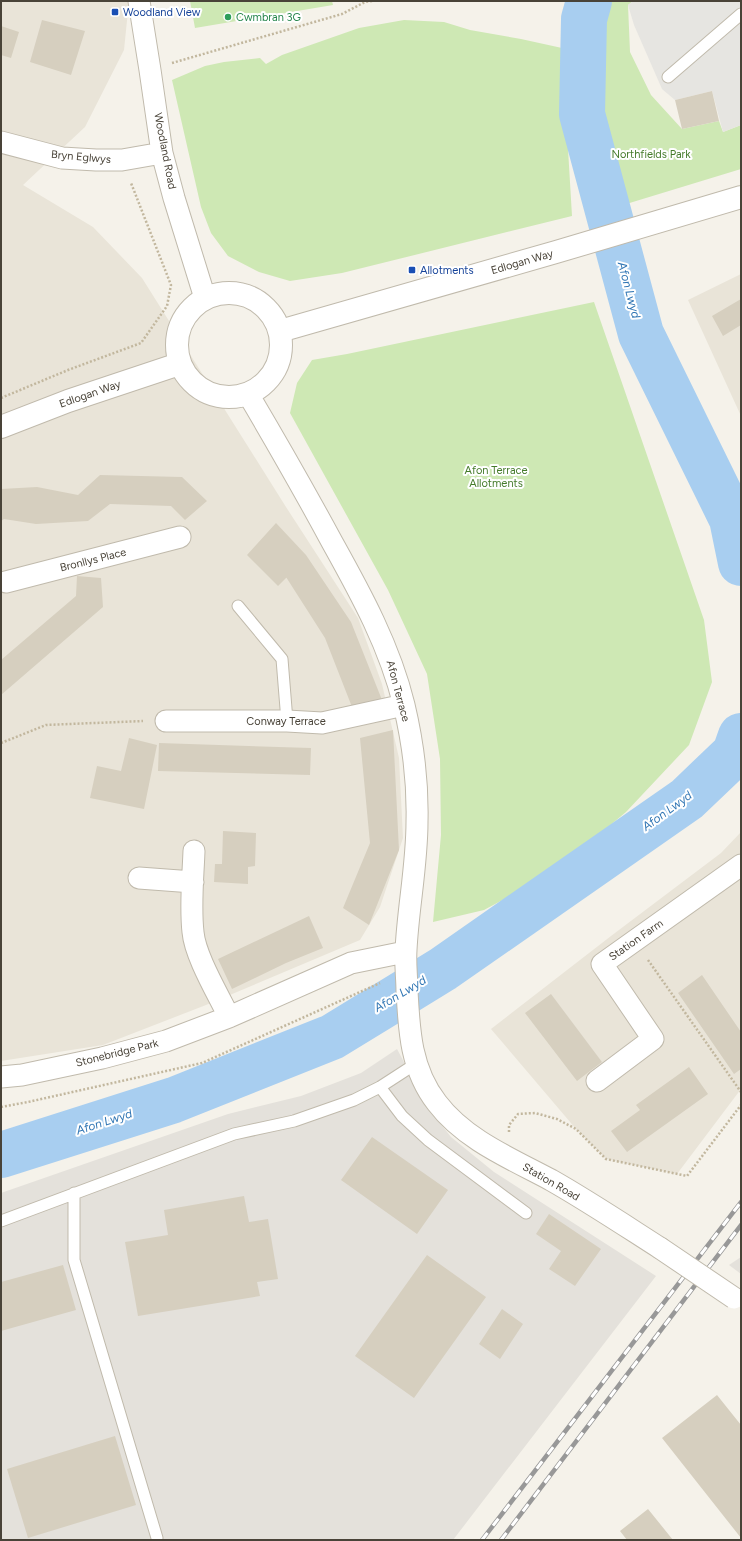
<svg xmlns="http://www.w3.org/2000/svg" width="742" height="1541" viewBox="0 0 742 1541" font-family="Figtree,sans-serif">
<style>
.residential{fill:#e9e4d8}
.industrial{fill:#e4e1db}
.green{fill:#cee8b4}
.parking{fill:#e6e5e1}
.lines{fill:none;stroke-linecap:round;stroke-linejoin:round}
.river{stroke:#a8cef0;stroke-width:46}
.building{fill:#d6cfbf}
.service-casing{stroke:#c0baac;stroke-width:13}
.minor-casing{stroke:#c0baac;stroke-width:23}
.tertiary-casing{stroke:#c0baac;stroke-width:24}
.path{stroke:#c2b79e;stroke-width:2.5;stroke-dasharray:2 2;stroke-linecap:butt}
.service{stroke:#fff;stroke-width:11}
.minor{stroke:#fff;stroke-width:21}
.tertiary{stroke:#fff;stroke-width:22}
.rail-casing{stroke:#989898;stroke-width:4.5}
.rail{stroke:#fff;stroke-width:3;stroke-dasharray:9;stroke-linecap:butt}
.minor-bridge-casing{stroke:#c0baac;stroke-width:23;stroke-linecap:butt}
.minor-bridge{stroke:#fff;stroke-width:21}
.transit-dot{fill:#1a4fb4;stroke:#fff;stroke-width:1.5}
.leisure-dot{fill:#2e9e5b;stroke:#fff;stroke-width:1.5}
.labels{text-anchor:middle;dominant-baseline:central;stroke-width:4;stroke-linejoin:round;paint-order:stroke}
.transit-label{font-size:11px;fill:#164399;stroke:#fff;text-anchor:start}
.leisure-label{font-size:11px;fill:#27864d;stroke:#fff;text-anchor:start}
.street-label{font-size:11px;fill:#494338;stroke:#fff}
.park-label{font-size:11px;fill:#457b2b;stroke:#fff}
.water-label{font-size:12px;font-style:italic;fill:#3176b4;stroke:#fff}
</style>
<rect width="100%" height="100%" fill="#f5f2ea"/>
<path class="residential" d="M1,1H129L124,50L85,127L23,185L93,227L142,278L286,507L358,618L382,684L399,758L403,838L380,907L360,940L206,1005L103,1045L1,1061Z
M741,274V416L688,300Z
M741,832V1089L677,1174L606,1159L576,1129L491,1029L611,936L721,853Z"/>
<path class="industrial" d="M397,1049L429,1109L451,1137L494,1172L656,1276L453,1540H1V1193L228,1114L301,1096L361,1073Z
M741,1257V1274L729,1265Z"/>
<path class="green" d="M190,1H332L333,5L195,28Z
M605,1H633L628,5L630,52L651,95L682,129L719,121L723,132L741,125V169L623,205L595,99Z
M404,20L444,22L470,30L521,39L562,48L572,216L342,273L290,281L259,272L228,256L211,233L201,207L172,80L205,66L224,62L260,58L266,64L282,55L359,28Z
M594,302L704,620L712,682L689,745L626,812L554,872L484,910L433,922L441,835L440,759L427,674L388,590L290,413L297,383L312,360L347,354Z"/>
<path class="parking" d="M633,1H741V125L723,132L712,91L675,100L662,89L634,25L628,5Z"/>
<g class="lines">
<path class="river" d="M589,1L584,19L582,114L641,334L732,519L741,563
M1,1155L174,1100L332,1037L443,969L687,799L735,753L741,736"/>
</g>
<path class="building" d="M42,20L85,31L71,75L30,62Z
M1,26L19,32L11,58L1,55Z
M712,91L719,121L682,129L675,100Z
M741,299V325L723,336L712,316Z
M100,475L182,477L207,501L185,520L171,506L110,504L88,521L36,524L4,519L1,521V489L37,487L78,495Z
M276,523L306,555L351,622L382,700L352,707L325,638L286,577L292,572L278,586L247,555Z
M77,576L101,578L103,607L1,695V660L76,596Z
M393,730L399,850L369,925L343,908L370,843L360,738Z
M129,738L157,745L144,809L90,798L97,766L121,771Z
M159,743L311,748L310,775L158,771Z
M223,831L256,833L255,866L248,867V884L214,882L215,864H222Z
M309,916L323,948L286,963L232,989L218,959Z
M702,975L741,1032V1069L734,1074L678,993Z
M551,994L602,1062L577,1081L525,1013Z
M689,1067L708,1094L627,1152L611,1131L640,1110L636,1105Z
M372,1137L448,1190L417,1234L341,1180Z
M244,1196L249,1222L268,1219L278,1279L257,1282L260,1296L138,1316L125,1242L168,1235L164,1210Z
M549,1214L601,1249L575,1286L549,1269L561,1251L536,1234Z
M427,1255L486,1297L414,1398L355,1356Z
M63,1265L76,1310L1,1331V1282Z
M502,1309L523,1324L500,1359L479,1344Z
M717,1395L741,1425V1538L662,1438Z
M115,1436L136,1505L28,1538L7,1469Z
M648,1509L673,1540H627L620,1531Z"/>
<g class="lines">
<defs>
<path id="service" d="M668,77L741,14
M238,606L282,659L287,721
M380,1087L402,1116L428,1140L526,1213
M74,1193V1260L157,1538
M1,1221L234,1134L294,1121L354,1100L380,1087L417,1063"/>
<path id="minor" d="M139,1L150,70L162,153L174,198L205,298
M1,142L62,158L96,160H122L162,153
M248,394C277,443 305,492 332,542C361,594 390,647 404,705C413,743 418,784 417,822C417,865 408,908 406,950C405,964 407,978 407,991C409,1031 411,1070 437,1103C465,1140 512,1159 551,1180C588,1201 624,1225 660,1248
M6,582L180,537
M166,721H287L322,723L404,705
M194,851C193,878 190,905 193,932C195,956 218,994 229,1017
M139,878L193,882
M1,1077L22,1075L102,1058L166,1041L229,1017L351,963L405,952
M597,1081L653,1039L602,964L741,865"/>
<path id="tertiary" d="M177 345a52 52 0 1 1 104 0a52 52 0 1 1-104 0Z
M280,331L556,252L741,197
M1,427L68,401L179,364"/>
</defs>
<use href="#service" class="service-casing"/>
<use href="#minor" class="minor-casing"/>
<use href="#tertiary" class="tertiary-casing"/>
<path class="path" d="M172,63L342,14L365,2L372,1
M1,398L68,370L141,343L167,306L171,285L131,183
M1,743L46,725L143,721
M648,960L741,1092
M1,1107L28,1102L202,1063L380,983
M509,1132V1125L518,1114L535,1113L557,1119L576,1129L606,1159L687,1176L741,1105"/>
<use href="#service" class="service"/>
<use href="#minor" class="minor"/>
<use href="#tertiary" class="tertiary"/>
<defs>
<path id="rail" d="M482,1540L741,1202
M501,1540L741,1225"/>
</defs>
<use href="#rail" class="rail-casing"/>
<use href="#rail" class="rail"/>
<defs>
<path id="minor-bridge" d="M660,1248L734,1298"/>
</defs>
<use href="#minor-bridge" class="minor-bridge-casing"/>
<use href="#minor-bridge" class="minor-bridge"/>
</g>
<g class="transit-dot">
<rect x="111" y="8" width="8" height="8" rx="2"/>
<rect x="408" y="266" width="8" height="8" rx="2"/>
</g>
<circle class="leisure-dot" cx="228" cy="17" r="4"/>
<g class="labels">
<g class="transit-label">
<text x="123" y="12">Woodland View</text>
<text x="420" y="270">Allotments</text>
</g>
<g class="leisure-label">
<text x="236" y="17">Cwmbran 3G</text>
</g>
<g class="street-label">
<text transform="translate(165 151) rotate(79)">Woodland Road</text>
<text transform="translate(81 157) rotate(5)">Bryn Eglwys</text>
<text transform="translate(522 262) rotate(-16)">Edlogan Way</text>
<text transform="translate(90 394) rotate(-19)">Edlogan Way</text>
<text transform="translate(93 560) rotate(-14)">Bronllys Place</text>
<text transform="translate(398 691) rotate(75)">Afon Terrace</text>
<text x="286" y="721">Conway Terrace</text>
<text transform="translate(636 940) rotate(-35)">Station Farm</text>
<text transform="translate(117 1053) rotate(-14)">Stonebridge Park</text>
<text transform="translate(551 1182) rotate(30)">Station Road</text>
</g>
<g class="park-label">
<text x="651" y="154">Northfields Park</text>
<text x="496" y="470">Afon Terrace<tspan x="496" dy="13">Allotments</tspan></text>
</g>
<g class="water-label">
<text transform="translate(629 290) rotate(75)">Afon Lwyd</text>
<text transform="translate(667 811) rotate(-36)">Afon Lwyd</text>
<text transform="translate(400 994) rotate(-31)">Afon Lwyd</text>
<text transform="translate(104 1122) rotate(-18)">Afon Lwyd</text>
</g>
</g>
<rect width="742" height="1541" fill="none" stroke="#494338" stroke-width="4"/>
</svg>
